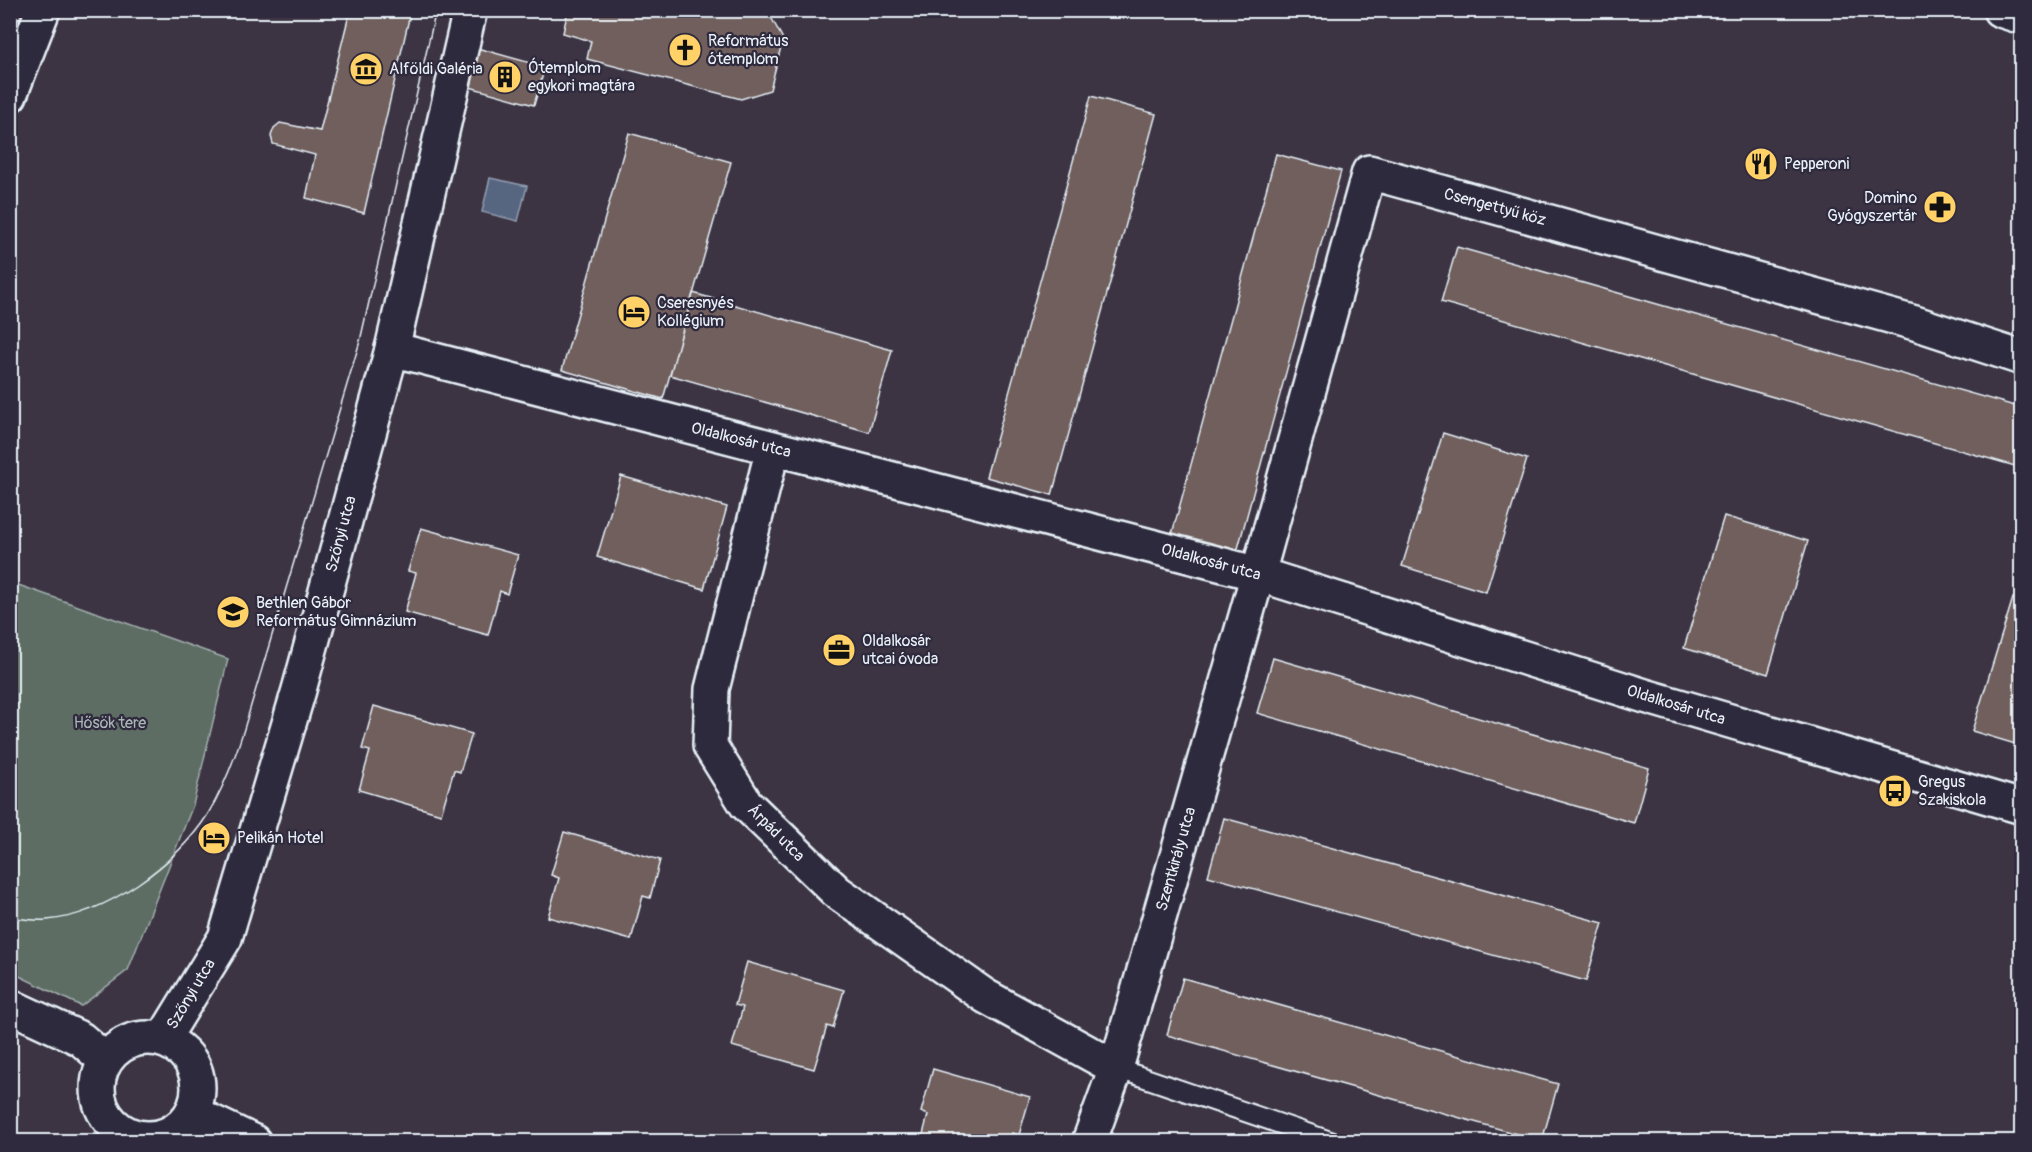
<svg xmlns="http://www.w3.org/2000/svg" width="2032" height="1152" viewBox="0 0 2032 1152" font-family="Pangolin,sans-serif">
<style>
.green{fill:#5d6d64;stroke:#a2afae;stroke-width:1.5}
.water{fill:#576580;stroke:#919db0;stroke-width:1.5}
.building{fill:#6f5e5c;stroke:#e8f1f8;stroke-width:1.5}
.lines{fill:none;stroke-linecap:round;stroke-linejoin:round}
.service-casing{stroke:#e8f1f8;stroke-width:22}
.minor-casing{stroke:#e8f1f8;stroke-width:38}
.tertiary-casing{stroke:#e8f1f8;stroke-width:38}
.service{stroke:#2f2a3d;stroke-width:18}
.minor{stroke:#2f2a3d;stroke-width:33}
.tertiary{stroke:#2f2a3d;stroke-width:33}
.tram{stroke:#e8f1f8;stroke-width:1.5}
.labels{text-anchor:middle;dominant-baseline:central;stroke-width:4.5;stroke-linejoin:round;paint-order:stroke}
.poi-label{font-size:16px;fill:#e8f1f8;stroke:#2f2a3d;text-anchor:start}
.street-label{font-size:16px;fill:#e8f1f8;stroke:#2f2a3d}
.park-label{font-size:16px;fill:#a9b6b5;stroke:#2f2a3d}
</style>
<rect width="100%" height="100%" fill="#3c3443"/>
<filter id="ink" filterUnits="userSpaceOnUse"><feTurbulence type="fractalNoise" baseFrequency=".0167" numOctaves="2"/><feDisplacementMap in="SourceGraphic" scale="12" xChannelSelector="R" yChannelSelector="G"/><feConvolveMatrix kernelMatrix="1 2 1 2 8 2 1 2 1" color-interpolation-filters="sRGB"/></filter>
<g filter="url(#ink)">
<path class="green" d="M10,582L228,659L193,805L128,970L81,1006L11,972Z"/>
<path class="water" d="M490,178L527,186L518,221L482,212Z"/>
<path class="building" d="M10,10H29L10,59Z
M331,10H411L364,213L306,198L315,155L273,144L271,136L274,128L280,123L320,131L349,15Z
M568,10H767L783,39L770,90L741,99L587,59L591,41L563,33Z
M477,48L545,67L534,105L466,86Z
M1091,96L1156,114L1052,495L986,477Z
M629,133L731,162L663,399L562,370Z
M1276,154L1341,171L1237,552L1172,534Z
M1457,247L2022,408V468L1441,302Z
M693,293L892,350L869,432L670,375Z
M1443,433L1527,459L1486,592L1402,566Z
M621,476L727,507L704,589L597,557Z
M1724,516L1808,541L1768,674L1684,648Z
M421,528L518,555L507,594L500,591L488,635L405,612L416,573L408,571Z
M2013,598L2022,601V746L1972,731Z
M1273,658L1649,768L1634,823L1257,713Z
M374,706L472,734L460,772L454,770L441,814L359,790L370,751L362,749Z
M1224,818L1603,923L1586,981L1208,876Z
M564,832L660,860L650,898L643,896L631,940L548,917L559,878L551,875Z
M747,962L844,990L833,1028L827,1026L814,1069L732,1046L743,1007L735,1005Z
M1183,978L1558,1084L1542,1141L1167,1035Z
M933,1069L1030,1097L1019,1135L1012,1133L1010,1142H921L928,1115L921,1112Z"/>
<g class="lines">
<defs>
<path id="service" d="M1116,1068L1333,1142"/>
<path id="minor" d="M2000,10L2022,17
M10,95L43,10
M392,349L1258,574L1645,696L2022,807
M773,448L712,689L710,746L746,804L837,892L985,996L1116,1068
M1089,1142L1116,1068L1258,574L1369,172L1915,323L2022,358"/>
<path id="tertiary" d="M10,1006L81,1039L105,1060
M98 1088a50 50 0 1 1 100 0a50 50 0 1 1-100 0Z
M163,1039L225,938L299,690L392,349L470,10
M193,1113L254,1142"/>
</defs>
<use href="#service" class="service-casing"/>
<use href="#minor" class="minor-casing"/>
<use href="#tertiary" class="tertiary-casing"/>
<use href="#service" class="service"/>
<use href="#minor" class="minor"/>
<use href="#tertiary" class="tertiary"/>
<path class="tram" d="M10,917C22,919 35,921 47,920C107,915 177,863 208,814C224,787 235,758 244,729L360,341L436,10"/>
</g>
</g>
<defs>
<symbol id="church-disc" viewBox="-11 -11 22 22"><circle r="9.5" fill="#ffd166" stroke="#2f2a3d"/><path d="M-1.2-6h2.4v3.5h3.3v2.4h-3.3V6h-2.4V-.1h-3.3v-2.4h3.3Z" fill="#111"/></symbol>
<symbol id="museum-disc" viewBox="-11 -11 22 22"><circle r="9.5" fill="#ffd166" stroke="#2f2a3d"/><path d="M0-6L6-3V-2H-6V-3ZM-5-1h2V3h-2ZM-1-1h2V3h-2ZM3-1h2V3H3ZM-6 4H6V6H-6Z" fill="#111"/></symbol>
<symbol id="building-disc" viewBox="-11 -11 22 22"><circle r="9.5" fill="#ffd166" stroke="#2f2a3d"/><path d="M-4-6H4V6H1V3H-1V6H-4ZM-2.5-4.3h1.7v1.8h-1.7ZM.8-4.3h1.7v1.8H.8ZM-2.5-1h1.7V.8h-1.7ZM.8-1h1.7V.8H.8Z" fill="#111"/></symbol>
<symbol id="restaurant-disc" viewBox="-11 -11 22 22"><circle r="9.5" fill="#ffd166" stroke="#2f2a3d"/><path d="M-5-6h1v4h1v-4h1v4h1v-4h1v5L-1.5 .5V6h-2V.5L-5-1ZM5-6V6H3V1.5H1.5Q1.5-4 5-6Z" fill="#111"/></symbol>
<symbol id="pharmacy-disc" viewBox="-11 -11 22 22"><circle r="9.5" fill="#ffd166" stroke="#2f2a3d"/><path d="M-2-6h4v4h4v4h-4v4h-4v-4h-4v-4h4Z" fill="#111"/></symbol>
<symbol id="hotel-disc" viewBox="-11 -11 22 22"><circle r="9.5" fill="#ffd166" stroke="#2f2a3d"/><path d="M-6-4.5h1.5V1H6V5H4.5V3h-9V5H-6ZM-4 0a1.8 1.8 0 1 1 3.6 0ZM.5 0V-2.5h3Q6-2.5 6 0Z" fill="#111"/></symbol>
<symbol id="school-disc" viewBox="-11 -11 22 22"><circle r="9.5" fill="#ffd166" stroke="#2f2a3d"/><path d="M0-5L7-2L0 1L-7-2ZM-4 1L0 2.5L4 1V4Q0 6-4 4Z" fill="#111"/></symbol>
<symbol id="office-disc" viewBox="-11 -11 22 22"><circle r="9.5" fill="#ffd166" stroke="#2f2a3d"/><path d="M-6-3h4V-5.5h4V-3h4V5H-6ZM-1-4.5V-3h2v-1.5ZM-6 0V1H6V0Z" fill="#111"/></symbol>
<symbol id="bus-disc" viewBox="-11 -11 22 22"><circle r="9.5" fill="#ffd166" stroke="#2f2a3d"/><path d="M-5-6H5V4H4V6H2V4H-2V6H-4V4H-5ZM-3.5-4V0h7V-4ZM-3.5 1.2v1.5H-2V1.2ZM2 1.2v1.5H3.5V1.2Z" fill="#111"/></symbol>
</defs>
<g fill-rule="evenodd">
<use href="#church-disc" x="666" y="31" width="38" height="38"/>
<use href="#museum-disc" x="347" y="50" width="38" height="38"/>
<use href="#building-disc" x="486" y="58" width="38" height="38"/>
<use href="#restaurant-disc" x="1742" y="145" width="38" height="38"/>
<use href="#pharmacy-disc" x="1921" y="188" width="38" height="38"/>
<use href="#hotel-disc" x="615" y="293" width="38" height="38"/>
<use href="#school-disc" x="214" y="593" width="38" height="38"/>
<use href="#office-disc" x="820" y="631" width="38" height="38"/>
<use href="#bus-disc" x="1876" y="772" width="38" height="38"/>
<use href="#hotel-disc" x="195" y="819" width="38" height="38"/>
</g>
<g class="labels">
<g class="poi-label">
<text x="708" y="41">Református<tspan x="708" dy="18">ótemplom</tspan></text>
<text x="528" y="68">Ótemplom<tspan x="528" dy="18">egykori magtára</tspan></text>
<text x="389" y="69">Alföldi Galéria</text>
<text x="1784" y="164">Pepperoni</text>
<text x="1917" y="198" text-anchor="end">Domino<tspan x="1917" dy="18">Gyógyszertár</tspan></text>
<text x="657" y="303">Cseresnyés<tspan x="657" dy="18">Kollégium</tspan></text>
<text x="256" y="603">Bethlen Gábor<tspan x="256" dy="18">Református Gimnázium</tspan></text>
<text x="862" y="641">Oldalkosár<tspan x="862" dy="18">utcai óvoda</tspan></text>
<text x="1918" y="782">Gregus<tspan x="1918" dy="18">Szakiskola</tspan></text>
<text x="237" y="838">Pelikán Hotel</text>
</g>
<g class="street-label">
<text transform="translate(1495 207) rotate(15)">Csengettyű köz</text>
<text transform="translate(741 440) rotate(14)">Oldalkosár utca</text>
<text transform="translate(341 534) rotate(-75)">Szőnyi utca</text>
<text transform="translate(1211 562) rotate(15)">Oldalkosár utca</text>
<text transform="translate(1676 705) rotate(17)">Oldalkosár utca</text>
<text transform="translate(776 833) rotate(45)">Árpád utca</text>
<text transform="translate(1176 859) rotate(-74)">Szentkirály utca</text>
<text transform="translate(191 994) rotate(-59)">Szőnyi utca</text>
</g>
<g class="park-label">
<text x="110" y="723">Hősök tere</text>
</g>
</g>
<rect width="2032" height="1152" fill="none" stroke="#2f2a3d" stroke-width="36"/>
<rect x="18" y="18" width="1996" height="1116" fill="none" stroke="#e8f1f8" stroke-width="2" filter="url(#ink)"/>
</svg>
